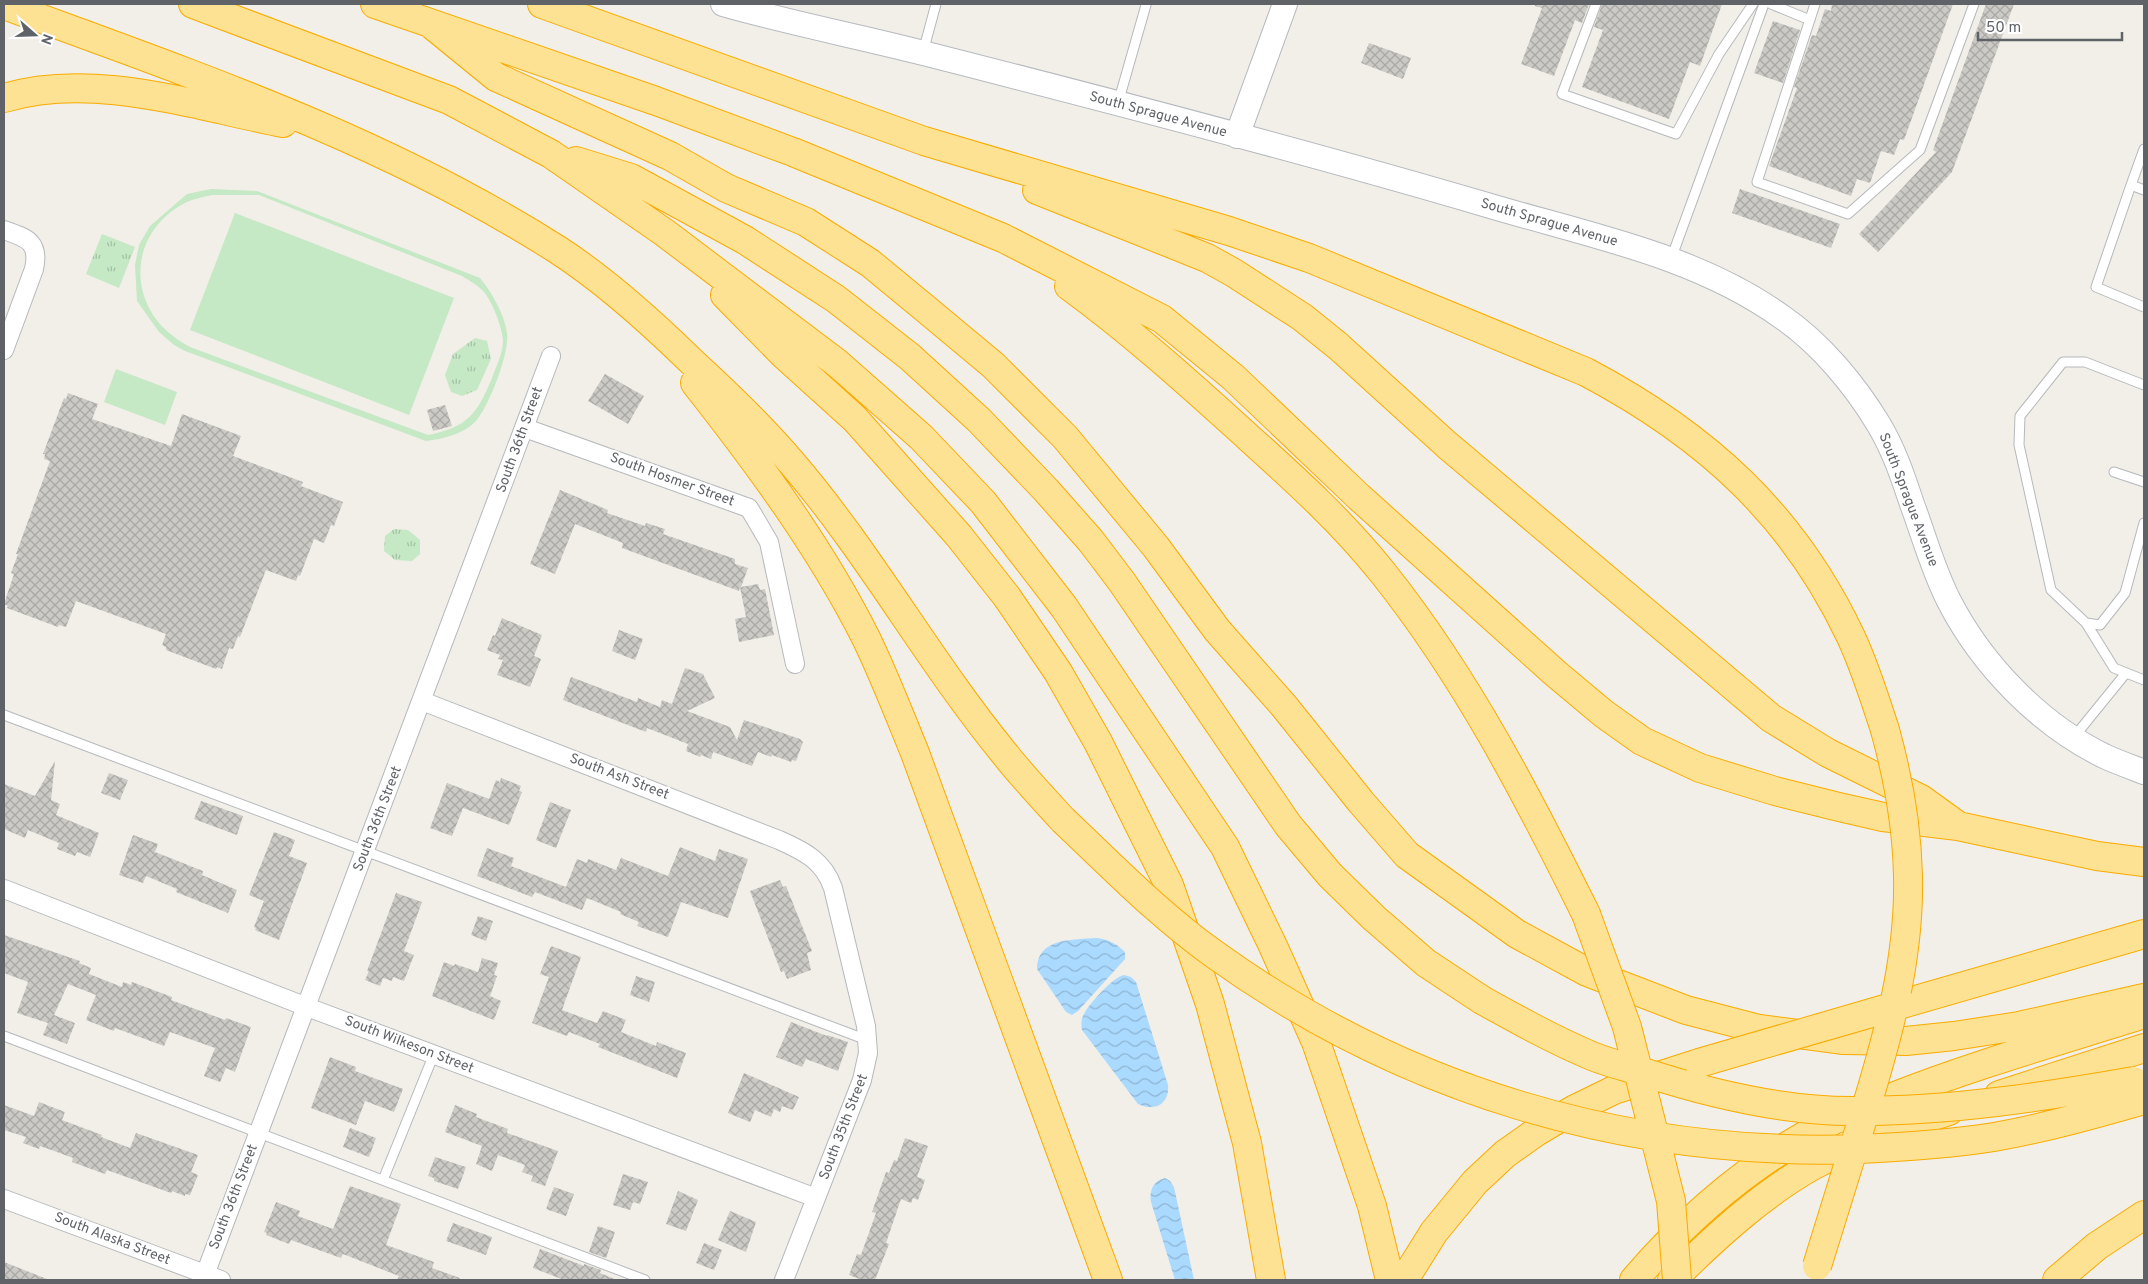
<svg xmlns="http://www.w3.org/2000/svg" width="2148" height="1284" viewBox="0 0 2148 1284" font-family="Overpass,sans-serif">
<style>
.grass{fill:url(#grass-tufts)}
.pitch{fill:#c5e8c5;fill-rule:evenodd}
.water{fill:url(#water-waves)}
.building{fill:url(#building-cross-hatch)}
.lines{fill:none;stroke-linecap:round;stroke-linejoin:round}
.lane-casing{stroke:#b5b8bc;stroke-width:11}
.street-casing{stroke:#b5b8bc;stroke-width:20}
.secondary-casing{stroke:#b6babf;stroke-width:26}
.highway-casing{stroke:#f9ab00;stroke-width:30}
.lane{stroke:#fff;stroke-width:9}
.street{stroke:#fff;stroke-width:18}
.secondary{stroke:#fff;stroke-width:24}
.highway{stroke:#fde293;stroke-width:28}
.highway-bridge-casing{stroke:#f9ab00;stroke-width:30;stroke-linecap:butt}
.highway-bridge{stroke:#fde293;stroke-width:28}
.labels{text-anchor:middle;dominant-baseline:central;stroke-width:4.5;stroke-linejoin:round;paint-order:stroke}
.street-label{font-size:14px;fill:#5f6368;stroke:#fff}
</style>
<defs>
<pattern id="grass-tufts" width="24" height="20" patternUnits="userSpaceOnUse" patternTransform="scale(1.25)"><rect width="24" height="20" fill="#c5e8c5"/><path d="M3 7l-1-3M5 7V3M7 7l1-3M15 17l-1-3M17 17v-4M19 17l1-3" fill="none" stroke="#a3c0a4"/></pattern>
<pattern id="water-waves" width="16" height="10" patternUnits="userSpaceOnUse" patternTransform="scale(1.25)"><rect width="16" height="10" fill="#aadaff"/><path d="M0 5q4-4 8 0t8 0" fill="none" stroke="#8eb4d2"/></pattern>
<pattern id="building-cross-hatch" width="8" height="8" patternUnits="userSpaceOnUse" patternTransform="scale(1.25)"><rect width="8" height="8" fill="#cccac5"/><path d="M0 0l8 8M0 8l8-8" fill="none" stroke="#a9a8a4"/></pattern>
</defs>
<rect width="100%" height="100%" fill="#f1efe8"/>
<path class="grass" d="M102,234L135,247L119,288L86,274Z
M475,338L487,341L491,359L477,390L462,396L451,392L445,375L453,354Z
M394,529L408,530L420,540V554L412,561L395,560L384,551L385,536Z"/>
<path class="pitch" d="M211,189L257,191L480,278C492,293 504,313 507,333C510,352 489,407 475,422C463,434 443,439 426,441L185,351L174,345L159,332L137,301L135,265L139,245L150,226L187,194ZM212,195H259L462,276C468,280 476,284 481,289C491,297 503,329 503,341C503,353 496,367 492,378C477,414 468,427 428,435L190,347C174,338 158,326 149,308C129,268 145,225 183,204C192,199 203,197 212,195Z
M235,213L454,298L409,415L190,330Z
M116,369L177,392L165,425L104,402Z"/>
<path class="water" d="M1097,938C1109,940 1116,943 1125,952V959L1078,1011L1072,1015L1066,1012L1037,969C1037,937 1074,940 1097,938Z
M1124,975L1131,977L1136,982L1168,1085C1170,1104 1154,1112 1138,1104L1082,1030C1081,1025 1081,1019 1084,1014C1089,1004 1113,977 1124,975Z
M1165,1178L1170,1181L1174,1187L1194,1280H1175L1151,1202C1149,1191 1153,1181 1165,1178Z"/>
<path class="building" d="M1535,4H1589L1582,23L1575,20L1554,76L1521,64L1542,8L1535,6Z
M1602,4H1722L1700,66L1690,62L1669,119L1582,87L1603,30L1594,27Z
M1832,4H1953L1904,140L1900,139L1894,155L1881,151L1870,183L1857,179L1851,196L1769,166L1797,88L1794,87L1812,35L1816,36L1825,9L1831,11Z
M1986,4H2014L1952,172L1878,252L1859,234L1936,152L1933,150Z
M1773,21L1800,30L1783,83L1754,73Z
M1369,43L1411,58L1403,79L1361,63Z
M1740,189L1840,224L1831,248L1732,213Z
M605,374L644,396L628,424L588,401Z
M68,393L98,404L92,419L171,446L182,414L241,436L233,456L303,482L301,486L343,502L334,526L331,525L324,543L314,539L300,576L298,575L296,581L266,570L240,637L238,636L233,649L229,648L222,669L217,667L216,669L166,650V647L162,645L166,634L76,601L66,627L59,625L58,627L7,608L8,606L4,604L14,574L11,573L18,554H16L50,461L44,459L45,454H43L64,398L66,399Z
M445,405L452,426L433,431L427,410Z
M560,490L608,510L607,513L645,526L646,523L665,529L663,534L735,559V564L748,568L741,587L758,584L760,590L765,589L774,635L739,642L735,619L746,617L740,587L739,591L622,548L623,543L575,524L555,574L530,564Z
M502,618L542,635L534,656L541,659L530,687L497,675L503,660L498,659L500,655L487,650L493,635L495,636Z
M619,630L643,639L635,660L612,651Z
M685,668L703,674L715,698L687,711L730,727L737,740L744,720L800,739L803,742L796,761L792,760L791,762L772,755L771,757L758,752L752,766L713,752L711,759L701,755L700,757L686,751L688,744L647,728L646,732L563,700L571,677L637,702L638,698L660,707L662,700L672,704Z
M55,761L51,800L60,804L56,815L99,833L90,857L77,852L75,856L57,849L59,843L28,830L25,838L4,829V784L35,796Z
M109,773L128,780L120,800L101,793Z
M501,778L521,786L519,791L522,792L509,825L463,808L452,836L430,828L447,783L489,799L496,780L500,782Z
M201,801L243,816L237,835L194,819Z
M550,802L571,810L556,848L536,840Z
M274,832L295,840L289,856L307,863L279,940L255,930L256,928L254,927L264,901L249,895Z
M133,835L158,844L155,852L203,871L202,875L237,890L228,913L176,892L177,889L146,876L143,883L119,875Z
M680,847L715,861L719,849L748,859L728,918L681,902L668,937L637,926L639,922L620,914L621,912L587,898L582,910L535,892L532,897L477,876L487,848L514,858L511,866L566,887L577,859L587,863L588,859L616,870L621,858L668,876Z
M780,880L783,887L786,886L812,951L807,953L811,970L787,979L784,971L781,972L750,891Z
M396,893L422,902L404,951L414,955L404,981L393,977L392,981L383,978L380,986L365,980L369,971H367Z
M478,916L493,921L486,941L471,935Z
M4,935L80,961L79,963L91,968L89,974L122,987L123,982L131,985L132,982L172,997L171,1000L225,1020L226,1018L251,1027L235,1072L226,1068L220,1082L204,1076L215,1048L170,1032L164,1046L115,1028L114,1031L86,1020L96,995L68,984L54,1015L75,1023L67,1044L43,1035L48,1023L17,1013L28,982L4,973Z
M551,946L581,957L562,1010L597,1023L603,1011L626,1020L621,1032L656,1046L657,1042L686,1053L677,1078L598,1047L600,1044L569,1032L567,1036L532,1023L549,977L540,974Z
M482,958L498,963L494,975L497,976L490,996L501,1001L494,1020L432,996L444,962L454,966L455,964L478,972Z
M636,976L655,982L649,1002L630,995Z
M791,1022L827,1036V1035L848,1042L838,1071L806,1059L802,1067L776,1057Z
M330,1057L356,1067L355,1071L403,1089L394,1112L365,1101L356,1125L311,1108Z
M744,1073L799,1097L793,1110L782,1106L780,1112L774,1109L771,1117L755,1110L750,1122L728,1113Z
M39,1102L65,1112L62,1120L102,1135L101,1137L130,1148L136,1133L198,1155L191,1172L198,1175L190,1195L185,1194V1196L172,1191L171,1193L107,1170L105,1174L72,1162L73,1158L57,1152L40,1146L39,1149L23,1143L26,1137L4,1130V1105L34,1116Z
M455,1105L477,1114L476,1117L508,1129L507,1133L558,1151L545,1186L531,1181L533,1176L522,1172L525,1165L498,1155L492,1171L476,1164L482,1146L445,1132Z
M350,1128L376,1138L369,1157L343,1147Z
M905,1138L928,1146L917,1177L925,1180L918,1200L913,1198L911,1203L901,1199L886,1243L889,1244L875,1280H862L849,1275L857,1254L861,1255L876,1213L872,1212L886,1172L889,1173L894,1160L897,1161Z
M435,1157L466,1167L458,1189L434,1181V1178L428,1176Z
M623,1174L648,1182L640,1204L633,1202L630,1210L613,1205Z
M350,1186L401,1204L386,1245L434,1262L432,1268L460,1278L459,1280H397L399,1276L343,1254L341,1258L291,1240L289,1244L266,1235L267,1233L264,1232L276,1202L300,1211L298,1216L333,1229Z
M554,1187L574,1194L566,1216L546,1209Z
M678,1191L698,1200L686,1231L666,1224Z
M730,1211L756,1222L746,1252L718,1240Z
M453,1223L492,1237L486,1255L446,1241Z
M598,1226L615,1232L606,1258L589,1252Z
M704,1243L722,1250L714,1270L696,1263Z
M540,1249L584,1266V1264L601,1270L600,1273L617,1280H564L533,1268Z
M4,1262L47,1279V1280H4Z"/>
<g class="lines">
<defs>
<path id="lane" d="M1596,4L1562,94L1676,134L1719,54L1753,4
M1771,4L1810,20
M1815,4L1757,182L1848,214L1920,150L1974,4
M923,52L936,4
M1118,103L1146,5
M2144,149L2131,185L2144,190
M2131,185L2096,287L2144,307
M1671,259L1764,4
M2144,385L2085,362H2063L2020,416L2019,445L2051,590L2086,623L2100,625L2125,593L2144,523
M2114,472L2144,482
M2086,623L2114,668L2144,680
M4,715L867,1040
M2074,737L2126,673
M4,1036L645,1280
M383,1180L434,1054"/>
<path id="street" d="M4,230C27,238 40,242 34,269L4,350
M525,428L749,508L769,542L795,664
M422,701L779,840C804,851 824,861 833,888L866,1026L868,1053L862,1080L784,1280
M4,889L307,1007L816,1198
M4,1199L221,1280
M203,1280L551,356"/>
<path id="secondary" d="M723,4C789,23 857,36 923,53C1112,101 1300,150 1487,205C1587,235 1696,255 1782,317C1821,344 1855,385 1879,425C1894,450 1903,477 1912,504C1924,536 1933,570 1949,601C1982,665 2039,724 2104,756C2117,762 2131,767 2144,772
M1237,136L1285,4"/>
<path id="highway" d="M193,4L449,100L551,154L665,233L837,363L921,437L983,502L1064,607L1225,847L1273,946L1316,1042L1372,1206L1390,1280
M375,4L656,101L793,152L1003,238L1162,319L1233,377L1359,497L1555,673L1604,714L1642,741L1700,768L1775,791L1839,807L1883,817L1958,826L2097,856L2144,862
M542,4L924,141L1229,231L1309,258L1586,372C1705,435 1793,514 1851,637C1865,667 1875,699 1885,730
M4,5C194,75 386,140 558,250C606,281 649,320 690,360C726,393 761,426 792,463C870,554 928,660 1004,753C1022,776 1043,798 1063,820
M431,24L496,77L670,156L726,188L806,222L870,263L927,310L993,365L1065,437L1156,547L1217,630L1284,706L1361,802L1407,855L1517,934L1587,972L1686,1010L1759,1029L1844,1040L1906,1041L1954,1036L2019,1026L2144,998
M4,98C93,71 195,106 283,123
M576,161L631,178L745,240L836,299L910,357L979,420L1046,490L1091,541L1122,582L1288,825L1330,875L1374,918L1426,963L1482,1000
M1037,190L1207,258L1234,273L1302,317L1338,346L1447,445L1771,718L1828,753L1921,799L1957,825
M1069,286C1129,330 1183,378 1237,427C1289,474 1339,518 1383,573C1466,677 1527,795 1586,914
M725,295L782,353L855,419L959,536L1007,597L1058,672L1098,742L1169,885L1210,1004L1247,1143L1271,1280
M695,383C758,463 820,547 866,638C884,675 899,714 915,753L1108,1280
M1902,1004L2144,934
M1999,1095L2144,1048
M1404,1280L1434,1232L1475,1182L1505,1154L1536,1132L1575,1109L1614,1090L1699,1063
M1634,1280C1689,1216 1757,1158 1834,1120C1852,1112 1871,1105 1890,1098C1971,1066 2055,1042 2138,1016
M1672,1280C1714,1238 1762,1194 1814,1165C1857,1143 1903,1126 1949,1111
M2057,1280L2097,1246L2144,1215"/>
</defs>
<use href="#lane" class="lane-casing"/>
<use href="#street" class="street-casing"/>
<use href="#secondary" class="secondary-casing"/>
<use href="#highway" class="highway-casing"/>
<use href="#lane" class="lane"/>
<use href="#street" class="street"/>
<use href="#secondary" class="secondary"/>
<use href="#highway" class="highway"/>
<defs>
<path id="highway-bridge" d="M1063,820C1112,866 1159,915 1214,954C1403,1090 1626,1157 1859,1149C1904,1147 1950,1144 1994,1137C2045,1128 2095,1114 2144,1100
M1586,914L1627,1027L1671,1201L1677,1280
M1482,1000C1518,1020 1554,1040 1592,1056C1609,1063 1626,1067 1643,1072C1711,1094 1785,1112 1857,1111C1950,1111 2043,1097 2134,1081
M1699,1063L1902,1004
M1817,1266C1832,1217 1847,1169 1862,1121C1887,1040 1910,960 1908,876C1907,826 1898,777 1885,730"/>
</defs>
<use href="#highway-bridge" class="highway-bridge-casing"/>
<use href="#highway-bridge" class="highway-bridge"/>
</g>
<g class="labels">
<g class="street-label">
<text transform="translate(1158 115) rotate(15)">South Sprague Avenue</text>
<text transform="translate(1549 223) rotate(16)">South Sprague Avenue</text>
<text transform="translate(520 440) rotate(-70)">South 36th Street</text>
<text transform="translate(672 480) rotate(20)">South Hosmer Street</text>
<text transform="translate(1908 500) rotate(69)">South Sprague Avenue</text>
<text transform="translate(619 777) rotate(21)">South Ash Street</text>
<text transform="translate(378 819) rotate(-69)">South 36th Street</text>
<text transform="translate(409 1045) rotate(21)">South Wilkeson Street</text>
<text transform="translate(844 1127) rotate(-69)">South 35th Street</text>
<text transform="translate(234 1197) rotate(-69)">South 36th Street</text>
<text transform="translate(112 1239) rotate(21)">South Alaska Street</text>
</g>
</g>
<rect width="2148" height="1284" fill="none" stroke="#5f6368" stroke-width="10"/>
<g transform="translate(35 35) rotate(110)" stroke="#ffffff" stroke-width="4" paint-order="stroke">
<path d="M0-4L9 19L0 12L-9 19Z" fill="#5f6368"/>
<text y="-8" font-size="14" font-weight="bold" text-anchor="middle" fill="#5f6368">N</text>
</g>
<path d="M1978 32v8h144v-8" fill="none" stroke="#5f6368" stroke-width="2.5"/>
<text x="1986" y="32" font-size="15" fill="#5f6368" stroke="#ffffff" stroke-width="4" paint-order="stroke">50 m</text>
</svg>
